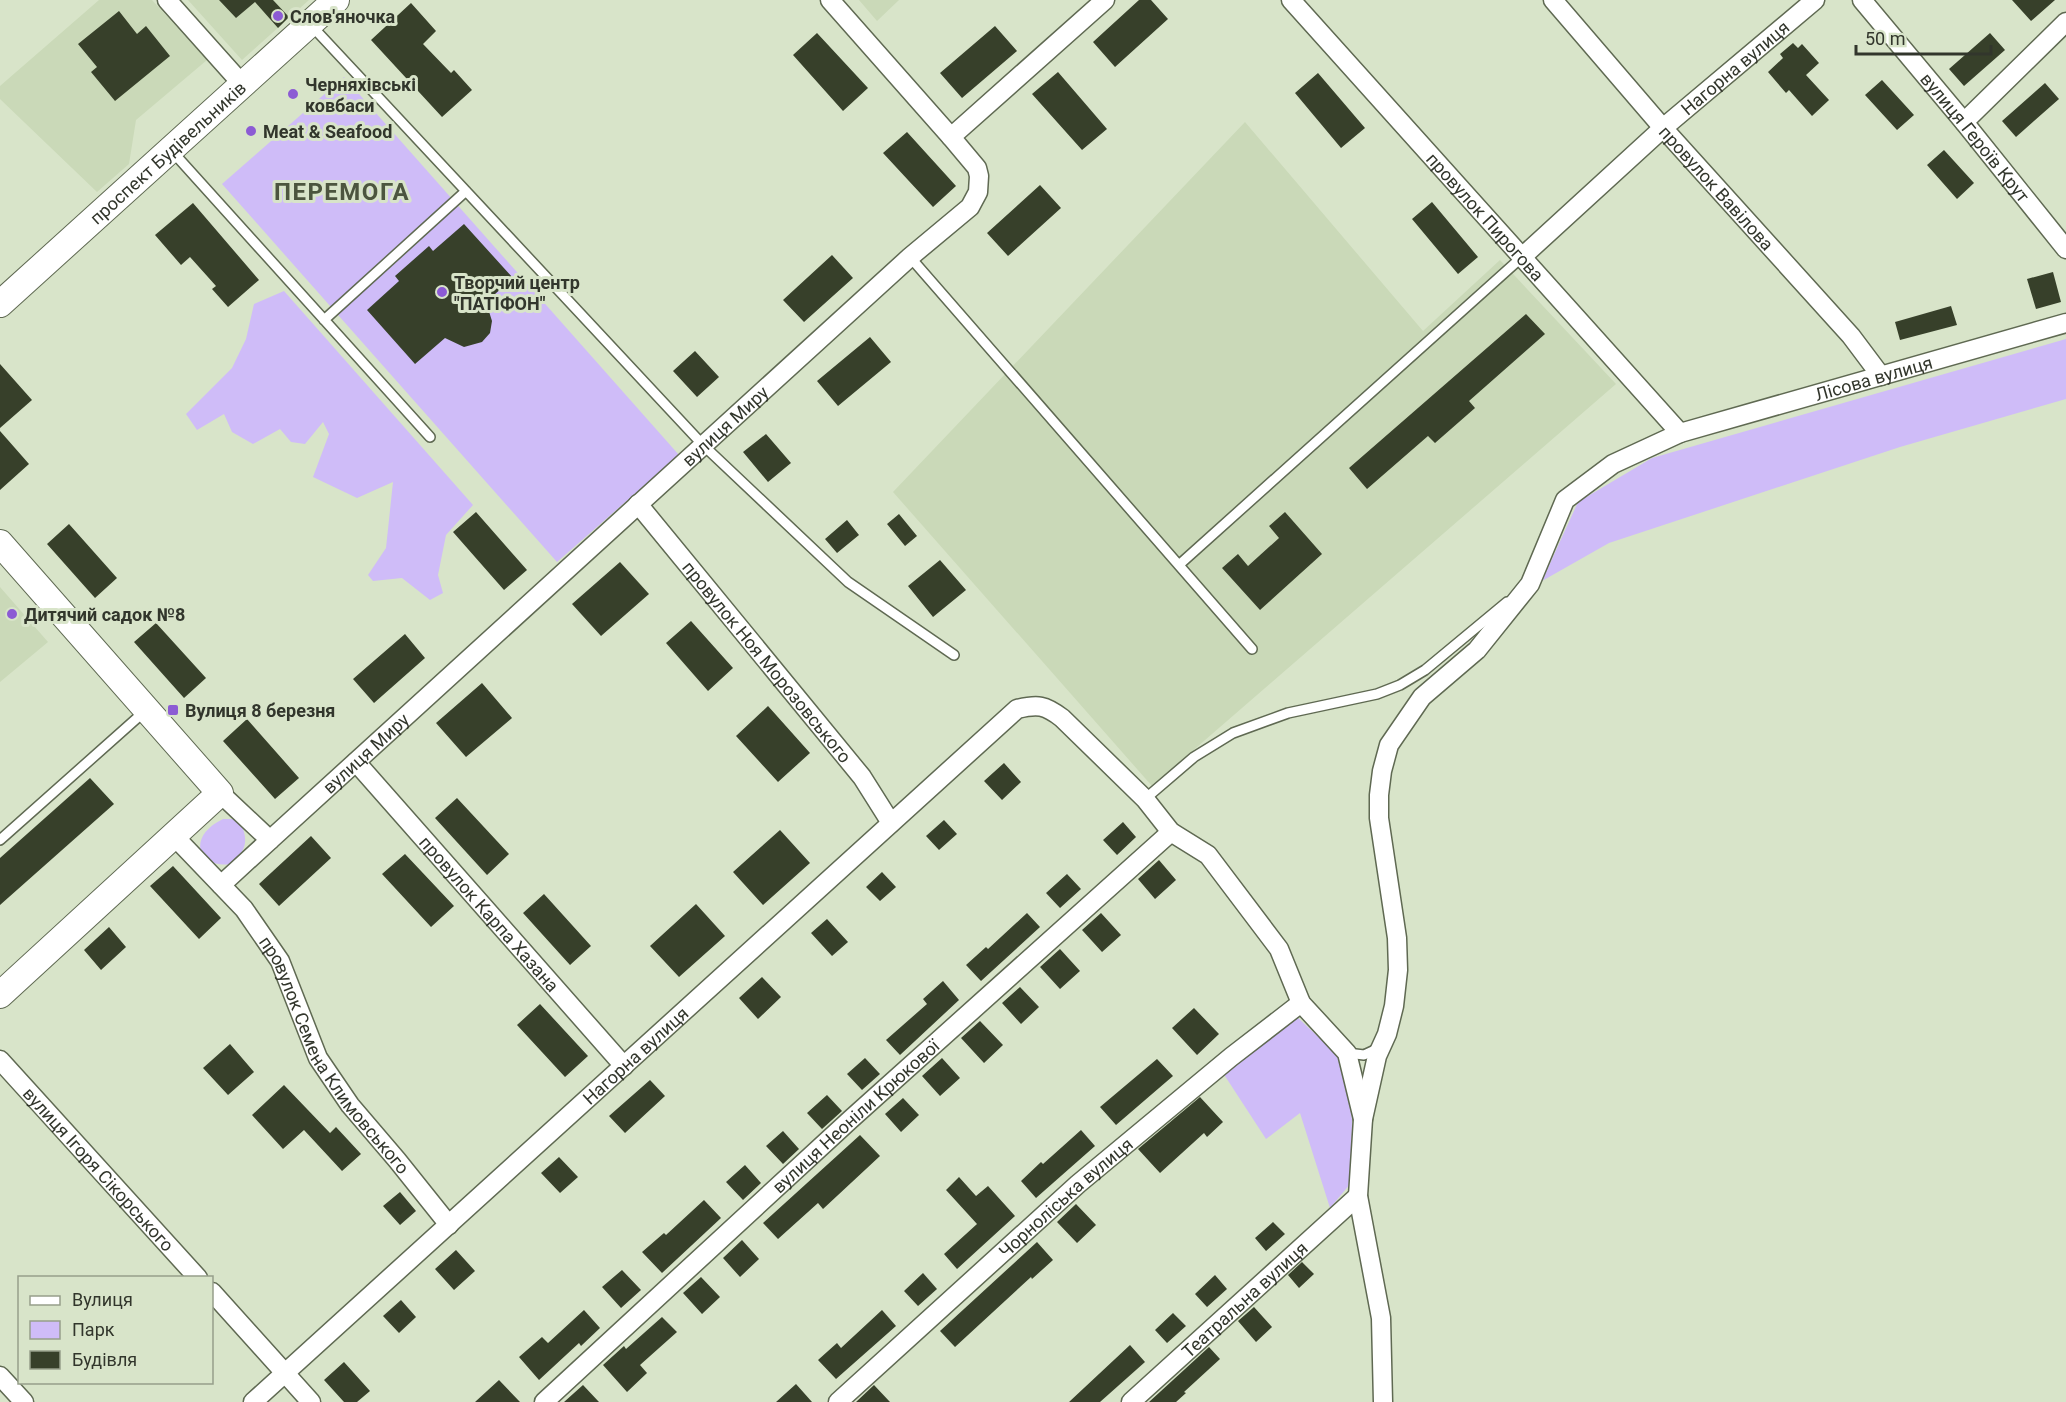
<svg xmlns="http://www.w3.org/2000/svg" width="2066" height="1402" viewBox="0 0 2066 1402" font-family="Roboto,sans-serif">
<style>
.built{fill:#cad9b8}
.green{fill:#cfbcf8}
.building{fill:#37402a}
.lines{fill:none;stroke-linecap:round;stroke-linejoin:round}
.lane-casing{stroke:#5f6952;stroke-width:12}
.street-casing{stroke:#5f6952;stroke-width:21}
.secondary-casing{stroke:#5f6952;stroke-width:28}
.lane{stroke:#fff;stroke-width:9}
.street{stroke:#fff;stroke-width:18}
.secondary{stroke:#fff;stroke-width:26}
.poi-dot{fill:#8c5bd4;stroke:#d8e4c9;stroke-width:2}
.labels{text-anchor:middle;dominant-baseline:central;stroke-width:6;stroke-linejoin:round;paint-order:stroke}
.poi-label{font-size:18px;font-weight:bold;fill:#32362c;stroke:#d8e4c9;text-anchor:start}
.street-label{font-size:18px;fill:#32362c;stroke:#d8e4c9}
.district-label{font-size:24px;font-weight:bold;letter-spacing:1.5px;fill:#4c553f;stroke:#d8e4c9}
</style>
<rect width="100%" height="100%" fill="#d8e4c9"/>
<path class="built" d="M99,0H152L207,60L136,120L129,164L97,192L0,99V86Z
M188,0H309L242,60Z
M859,0H899L877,21Z
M1245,122L1423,331L1500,260L1616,384L1152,786L893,492Z
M0,587L48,642L0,682Z"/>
<path class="green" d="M344,77L679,455L557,562L222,184Z
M284,291L473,505L446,535L438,575L443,593L430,600L402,578L373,581L368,575L386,548L393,482L357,498L313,477L329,434L323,422L305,444L291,442L280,429L253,444L232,432L224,414L197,430L186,414L232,368L246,339L254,304Z
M2066,339V399L1900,447L1609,543L1542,581L1578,502L1652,458Z
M223,819H232L240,822C249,841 246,848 233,864C196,869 187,836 223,819Z
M1297,1017L1341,1058L1352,1119L1351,1183L1330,1208L1300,1113L1266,1139L1223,1073Z"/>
<path class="building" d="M219,0H273L289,17L278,28L255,2L236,18Z
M1139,0H1151L1168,19L1115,67L1093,42Z
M2012,0H2055L2031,21Z
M411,3L436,31L423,44L451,73L454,70L472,90L442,117L371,40Z
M119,11L137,34L146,26L170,56L115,101L91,72L97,67L78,44Z
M995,26L1017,51L962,98L940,73Z
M817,33L868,88L843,111L793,55Z
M1990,33L2005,50L1964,86L1949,69Z
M1793,43L1798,48L1802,44L1819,63L1806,75L1829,100L1812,116L1789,90L1786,93L1768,72L1783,58L1780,54Z
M1058,72L1107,129L1082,150L1032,94Z
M1318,73L1365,128L1341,148L1295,93Z
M1882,80L1914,115L1897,130L1865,95Z
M2045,83L2059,99L2016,137L2002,121Z
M907,132L956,186L933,207L883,153Z
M1944,150L1974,183L1957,199L1927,165Z
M1040,185L1061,208L1008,256L987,233Z
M1432,202L1478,257L1458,274L1412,219Z
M193,203L259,280L228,307L212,289L216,286L190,257L181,265L155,235Z
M464,224L513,278L486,302L492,321L490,333L482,342L464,347L445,338L415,364L367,310L399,281L395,276L429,246L433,251Z
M832,255L853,278L804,322L783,300Z
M2053,272L2061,302L2036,309L2027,279Z
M1951,306L1957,325L1900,340L1895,322Z
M1526,314L1545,334L1469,401L1475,408L1435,443L1428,436L1367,489L1349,468Z
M870,337L891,362L838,406L817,381Z
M695,351L719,377L697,397L673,371Z
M0,364L32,400L0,428Z
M0,431L29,464L0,490Z
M766,434L791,463L768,482L743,452Z
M476,512L527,570L504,590L453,532Z
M1285,512L1322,554L1260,610L1222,568L1238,554L1248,566L1279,538L1269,526Z
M899,514L917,536L905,546L887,524Z
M847,520L859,535L837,553L825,539Z
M69,524L117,578L95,598L47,544Z
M940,560L966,590L933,617L908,586Z
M620,562L649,594L601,636L572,604Z
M691,621L733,668L708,691L666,643Z
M156,623L206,678L184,698L134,642Z
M405,634L425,658L374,703L353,679Z
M482,683L512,718L466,757L436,723Z
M768,706L810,753L778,782L736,736Z
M247,719L299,778L275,799L223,741Z
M1004,763L1021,782L1002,800L984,781Z
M90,778L114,804L0,905V858Z
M457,798L509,854L487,875L435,818Z
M944,820L957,834L939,850L926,836Z
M1123,822L1136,837L1117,855L1103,840Z
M780,830L810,863L763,905L733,872Z
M311,836L331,858L279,906L259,884Z
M405,854L454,906L431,927L382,874Z
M1159,860L1176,880L1155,899L1138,879Z
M173,866L221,918L199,939L150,886Z
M882,872L896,887L880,901L866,887Z
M1067,874L1081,889L1060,908L1046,893Z
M544,894L591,946L570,965L523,913Z
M696,904L725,936L679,977L650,946Z
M1027,913L1040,927L981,981L966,965L986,947L988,949Z
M1101,913L1121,935L1102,952L1082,930Z
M827,919L848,942L832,956L811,933Z
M109,927L126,947L101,970L84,950Z
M1060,949L1080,971L1060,989L1040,967Z
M762,977L781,997L758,1019L739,998Z
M943,981L959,1000L900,1055L886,1040L927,1004L923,999Z
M1020,987L1039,1007L1021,1024L1002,1003Z
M540,1004L588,1056L565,1077L517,1025Z
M1194,1008L1219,1034L1197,1055L1172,1028Z
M980,1021L1003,1045L984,1063L961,1038Z
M230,1044L254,1072L228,1095L203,1068Z
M865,1058L880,1074L862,1090L847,1074Z
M942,1058L960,1078L940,1096L922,1076Z
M1157,1059L1173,1076L1116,1125L1100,1107Z
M650,1080L665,1096L625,1133L609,1116Z
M284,1085L330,1133L336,1127L361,1154L342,1171L304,1130L283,1149L252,1115Z
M827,1095L842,1111L822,1129L807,1113Z
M1200,1097L1223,1122L1207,1137L1204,1133L1160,1173L1138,1149Z
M903,1098L919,1115L901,1132L885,1114Z
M1081,1130L1095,1146L1036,1198L1021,1181L1041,1162L1043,1164Z
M783,1131L799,1149L783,1164L766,1146Z
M860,1135L880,1156L823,1209L818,1203L778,1239L763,1223Z
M559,1157L578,1177L560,1193L541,1173Z
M745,1165L761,1183L743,1200L726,1182Z
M959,1177L976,1196L988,1186L1015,1216L957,1269L944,1254L977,1224L946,1190Z
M400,1192L416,1211L400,1225L383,1206Z
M704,1200L721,1218L662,1273L642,1252L664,1233L666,1235Z
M1076,1204L1096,1225L1077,1243L1057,1222Z
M1273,1222L1285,1234L1266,1251L1255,1238Z
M742,1240L759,1259L740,1277L723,1258Z
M1037,1242L1053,1260L1032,1279L1031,1277L955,1347L940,1331Z
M456,1250L475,1271L454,1290L435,1269Z
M1302,1262L1314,1274L1299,1288L1288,1275Z
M622,1270L641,1290L621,1308L602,1287Z
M923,1273L937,1289L918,1306L904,1291Z
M1215,1275L1227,1289L1207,1307L1195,1294Z
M701,1277L720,1297L702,1314L683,1293Z
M401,1300L416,1317L399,1333L383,1316Z
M1254,1307L1272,1327L1256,1342L1238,1321Z
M584,1310L600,1328L581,1346L579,1343L539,1380L519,1357L542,1337L548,1343Z
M882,1310L896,1326L836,1379L818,1360L837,1343L841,1348Z
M1173,1313L1186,1326L1167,1343L1155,1330Z
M662,1317L677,1332L640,1365L647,1373L627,1392L603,1365L624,1346L626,1349Z
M1130,1345L1145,1362L1100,1402H1069Z
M1209,1347L1220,1359L1184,1392L1186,1393L1176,1402H1149Z
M344,1362L370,1391L357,1402H344L324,1380Z
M499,1380L520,1402H475Z
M796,1384L812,1402H776Z
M583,1385L599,1402H564Z
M874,1385L890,1402H856Z"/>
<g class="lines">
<defs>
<path id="lane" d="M310,24L703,445L848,582L954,655
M171,150L430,437
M910,257L1252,649
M324,320L466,191
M1180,564L1522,257
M1145,799L1194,757L1233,733L1288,713L1377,694L1400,685L1425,670L1507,602
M0,840L145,711
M1347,1053L1364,1055L1379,1048"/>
<g id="street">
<path d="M167,0L242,84"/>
<path d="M830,0L951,137"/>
<path id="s1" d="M1291,0L1680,433"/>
<path id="s2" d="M1553,0L1663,128L1851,336L1881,376"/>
<path id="s3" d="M1862,0L1964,122L2066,249"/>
<path d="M1964,122L2066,22"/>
<path id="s4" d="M1522,257L1663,128L1815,0"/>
<path id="s5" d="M638,504L862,777L891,823"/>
<path id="s6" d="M356,762L624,1066"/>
<path id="s7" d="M220,793L270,840L910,257L970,207L978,192L979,176L977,168L951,137L1105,0"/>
<path id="s8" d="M174,836L244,909L280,961L318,1058L350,1105L397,1160L449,1225"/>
<path d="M221,885L270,840"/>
<path id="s9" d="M0,1060L198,1278"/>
<path d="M212,1292L311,1402"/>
<path d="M0,1376L24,1402"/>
<path id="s10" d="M253,1402L1017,709C1038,704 1045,705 1062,718L1145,799L1171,832L1208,855L1279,949L1301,1003L1347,1053L1363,1119"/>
<path id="s11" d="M544,1402L851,1119L1171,832"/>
<path id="s12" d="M838,1402L1078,1184L1231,1057L1301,1003"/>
<path id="s13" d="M1131,1402L1358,1196"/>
<path id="s14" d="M1383,1402L1381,1318L1358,1196L1363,1119L1377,1056L1387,1034L1394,1006L1398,970L1397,938L1379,818V795L1382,771L1389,745L1422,697L1477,650L1530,584L1565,500L1613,464L1680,433L2066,323"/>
</g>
<g id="secondary">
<path id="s15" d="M0,304L336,0"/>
<path d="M0,543L220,793L0,995"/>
</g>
</defs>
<use href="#lane" class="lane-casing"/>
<use href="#street" class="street-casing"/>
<use href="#secondary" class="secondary-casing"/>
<use href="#lane" class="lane"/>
<use href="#street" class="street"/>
<use href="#secondary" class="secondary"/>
</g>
<g class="poi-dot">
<circle cx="278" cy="16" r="6"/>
<circle cx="293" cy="94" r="6"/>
<circle cx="251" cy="131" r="6"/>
<circle cx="442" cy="292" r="6"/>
<circle cx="12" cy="614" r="6"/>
<rect x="167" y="704" width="12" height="12" rx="3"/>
</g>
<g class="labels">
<g class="poi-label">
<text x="290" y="16">Слов'яночка</text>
<text x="305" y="84">Черняхівські<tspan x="305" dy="21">ковбаси</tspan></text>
<text x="263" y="131">Meat &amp; Seafood</text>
<text x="454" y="282">Творчий центр<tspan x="454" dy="21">"ПАТІФОН"</tspan></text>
<text x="24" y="614">Дитячий садок №8</text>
<text x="185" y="710">Вулиця 8 березня</text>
</g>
<g class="street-label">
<text stroke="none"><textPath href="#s4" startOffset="285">Нагорна вулиця</textPath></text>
<text stroke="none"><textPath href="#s3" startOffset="178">вулиця Героїв Крут</textPath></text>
<text stroke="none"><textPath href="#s15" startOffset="226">проспект Будівельників</textPath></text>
<text stroke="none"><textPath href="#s2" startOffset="249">провулок Вавілова</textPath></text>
<text stroke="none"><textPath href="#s1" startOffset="291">провулок Пирогова</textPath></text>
<text stroke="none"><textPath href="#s14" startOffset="1308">Лісова вулиця</textPath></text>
<text stroke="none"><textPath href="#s7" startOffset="684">вулиця Миру</textPath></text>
<text stroke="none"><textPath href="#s5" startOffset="204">провулок Ноя Морозовського</textPath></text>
<text stroke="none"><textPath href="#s7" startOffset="198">вулиця Миру</textPath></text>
<text stroke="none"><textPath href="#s6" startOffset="202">провулок Карпа Хазана</textPath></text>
<text stroke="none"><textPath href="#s8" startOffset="274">провулок Семена Климовського</textPath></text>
<text stroke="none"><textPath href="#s10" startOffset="516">Нагорна вулиця</textPath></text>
<text stroke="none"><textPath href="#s11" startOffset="423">вулиця Неоніли Крюкової</textPath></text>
<text stroke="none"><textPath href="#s9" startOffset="147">вулиця Ігоря Сікорського</textPath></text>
<text stroke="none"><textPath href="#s12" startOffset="306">Чорноліська вулиця</textPath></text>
<text stroke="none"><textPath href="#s13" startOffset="153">Театральна вулиця</textPath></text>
</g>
<g class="district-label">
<text x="342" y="192">ПЕРЕМОГА</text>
</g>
</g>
<rect x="18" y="1276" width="195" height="108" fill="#d8e4c9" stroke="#969e8a" stroke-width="1.5"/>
<rect x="30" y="1296" width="30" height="9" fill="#ffffff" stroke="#969e8a" stroke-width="1.5"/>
<text x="72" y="1306" font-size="18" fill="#32362c">Вулиця</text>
<rect x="30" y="1321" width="30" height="18" fill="#cfbcf8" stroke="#969e8a" stroke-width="1.5"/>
<text x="72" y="1336" font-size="18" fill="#32362c">Парк</text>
<rect x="30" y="1351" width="30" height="18" fill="#37402a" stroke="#969e8a" stroke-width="1.5"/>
<text x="72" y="1366" font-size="18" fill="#32362c">Будівля</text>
<path d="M1856 45v9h135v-9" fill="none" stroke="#32362c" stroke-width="3"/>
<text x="1865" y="45" font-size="18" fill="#32362c" stroke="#d8e4c9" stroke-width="4.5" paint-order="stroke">50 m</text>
</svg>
